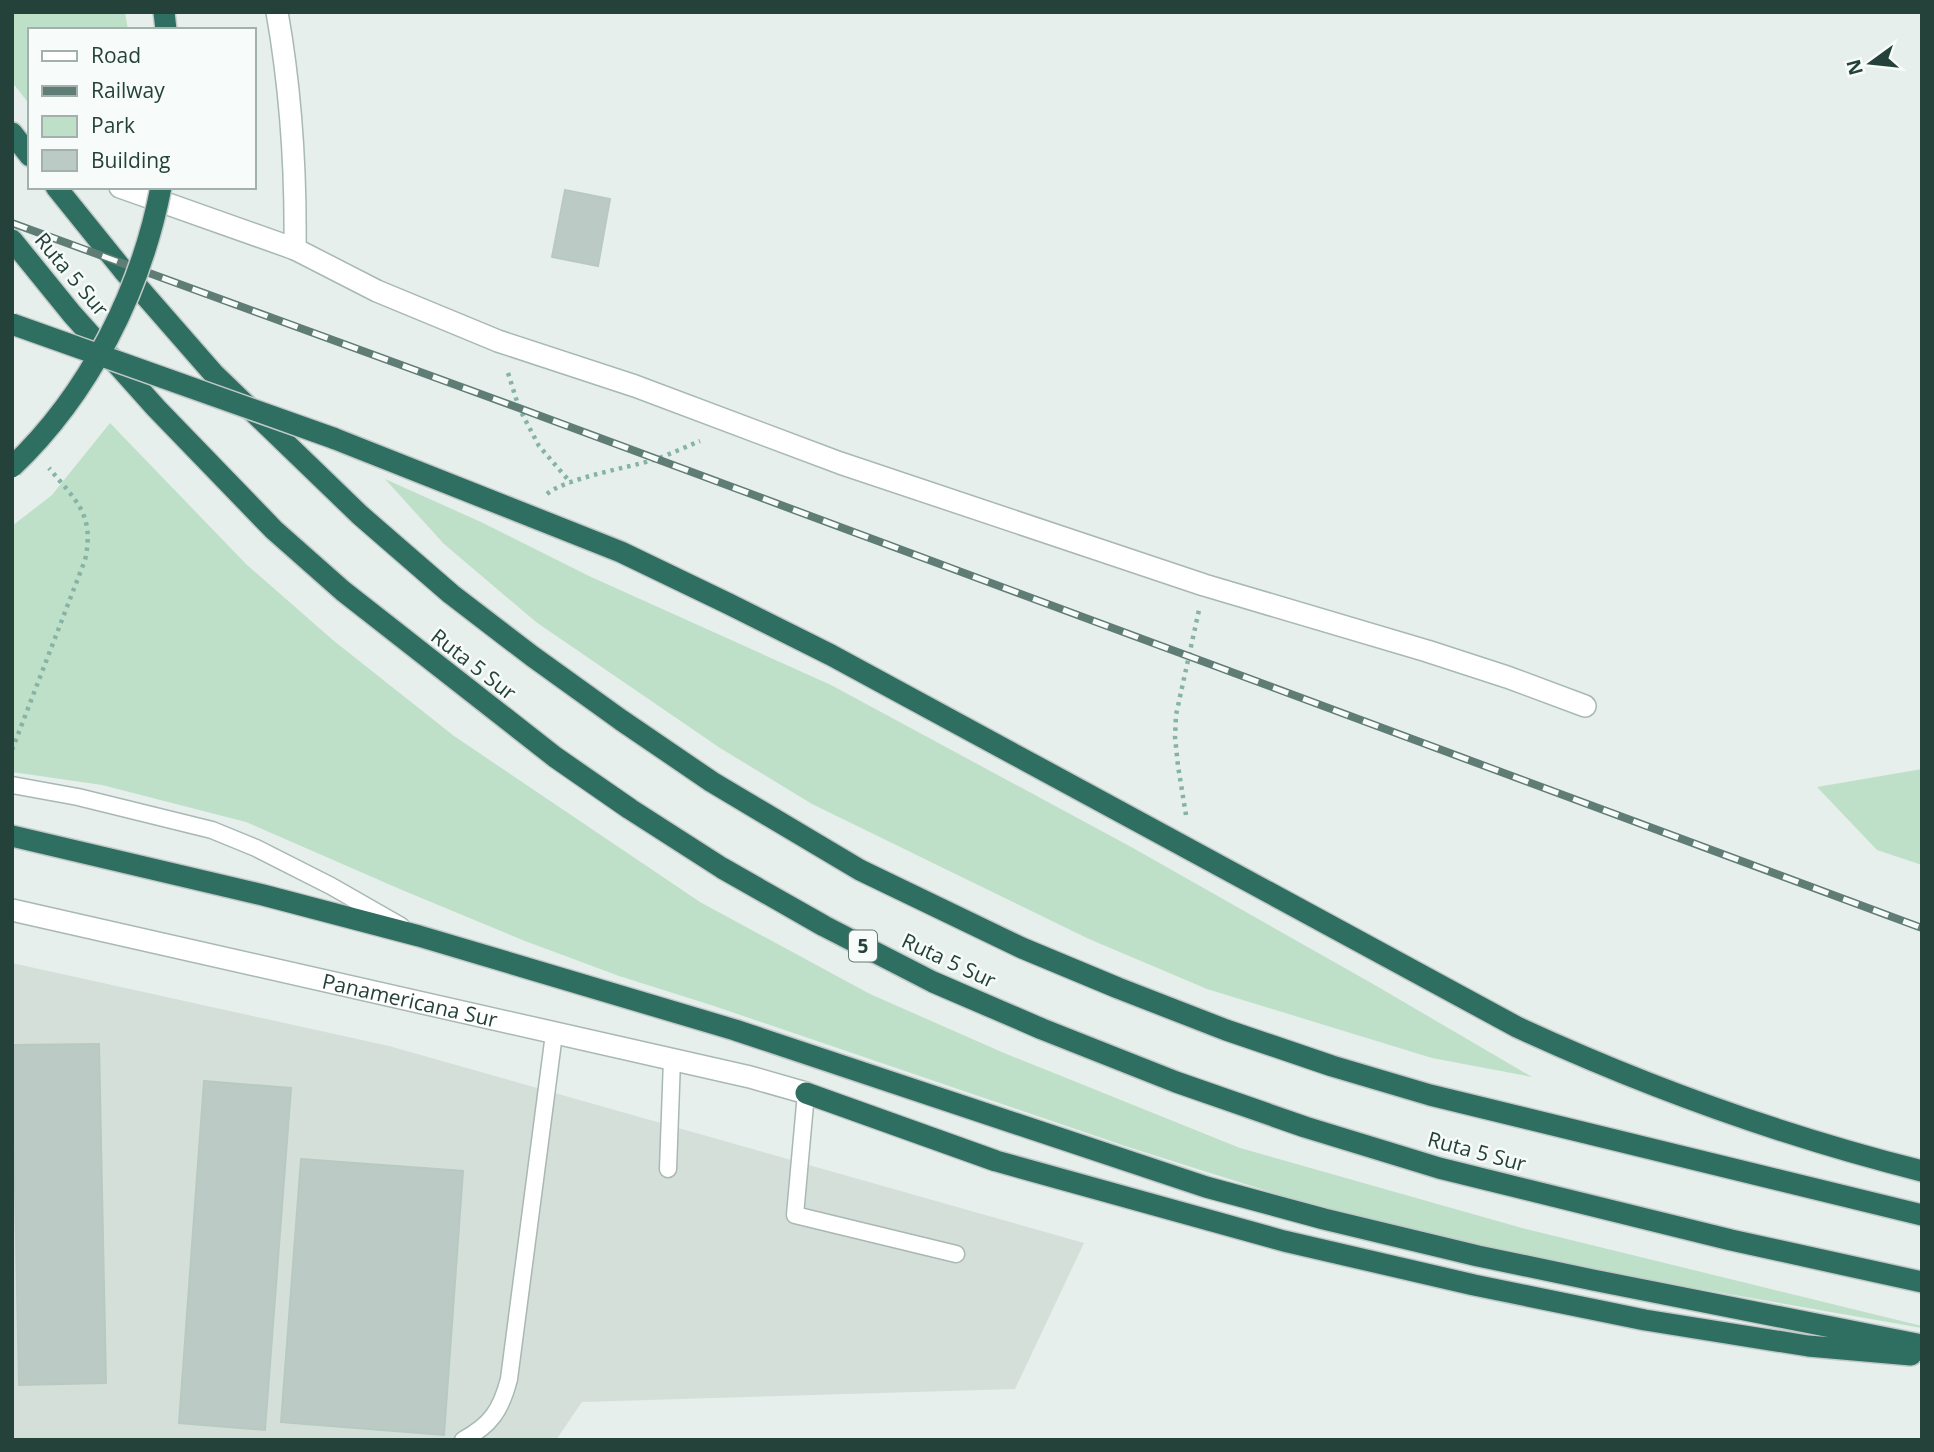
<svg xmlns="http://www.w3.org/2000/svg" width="1934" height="1452" viewBox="0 0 1934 1452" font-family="'Open Sans',sans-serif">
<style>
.built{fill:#d4dfda}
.green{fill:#bfe0c8}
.building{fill:#bbcac4;stroke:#b8c9c2;stroke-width:2}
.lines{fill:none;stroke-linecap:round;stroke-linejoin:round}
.lane-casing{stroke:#a8b8b2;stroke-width:19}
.street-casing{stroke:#a8b8b2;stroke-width:24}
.highway-casing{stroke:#c2cac8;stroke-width:24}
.path{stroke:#86b3a5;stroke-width:4.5;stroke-dasharray:3.5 5;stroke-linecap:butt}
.lane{stroke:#fff;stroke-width:16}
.street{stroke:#fff;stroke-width:21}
.highway{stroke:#2f6f62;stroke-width:21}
.rail-casing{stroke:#5f7d75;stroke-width:8}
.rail{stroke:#f7fbf9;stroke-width:5;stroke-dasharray:16;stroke-linecap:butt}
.highway-bridge-casing{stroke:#c2cac8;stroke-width:24;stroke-linecap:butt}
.highway-bridge{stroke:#2f6f62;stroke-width:21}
.labels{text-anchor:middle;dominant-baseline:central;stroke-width:5;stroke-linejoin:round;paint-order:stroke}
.shield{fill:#f7fbf9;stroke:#637a73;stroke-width:2}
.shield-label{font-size:19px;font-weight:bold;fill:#24423a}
.street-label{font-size:21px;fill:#24423a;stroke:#f7fbf9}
</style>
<rect width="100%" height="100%" fill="#e6efeb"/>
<path class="built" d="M12,963L389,1046L1084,1243L1015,1389L582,1402L556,1440H12Z"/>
<path class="green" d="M12,12H125L128,30H30V105L12,82Z
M110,423L247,565L334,641L454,736L700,902L870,994L1004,1053L1240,1148L1522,1228L1922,1326V1328L1523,1258L1289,1198L1128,1147L714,1006L619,976L525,941L402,890L246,822L102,785L12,772V526L52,495Z
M385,479L481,522L589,576L831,685L1133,848L1373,984L1532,1077L1432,1058L1207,989L1089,939L812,804L720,748L536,622L444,544Z
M1922,769V865L1877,850L1817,787Z"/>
<path class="building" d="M565,190L610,199L598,266L552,257Z
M99,1044L106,1383L19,1385L12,1045Z
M204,1081L291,1088L265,1430L179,1423Z
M301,1159L463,1171L444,1435L281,1422Z"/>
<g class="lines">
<defs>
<path id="lane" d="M12,785L78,797L212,830L256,848L331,886L401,926
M806,1093L795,1215L956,1254
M668,1169L672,1060
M463,1440C491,1425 501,1410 509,1379L554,1034"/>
<g id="street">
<path d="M277,12C291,91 296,169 295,249"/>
<path d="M120,187L295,249L377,291L498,341L635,386L840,463L1204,585L1427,651L1507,677L1585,706"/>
<path id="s1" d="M12,910L750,1077L806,1093"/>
</g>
<path id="highway" d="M164,12L166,30
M12,133L30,156
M56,187L123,270L213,373L360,515L451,594L532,656L621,720L712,782L860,870L1022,948L1118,988L1226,1030L1332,1066L1430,1095L1922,1215
M12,240L72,314L156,408L274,530L343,591L555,757L630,809L722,868L824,926L933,982L1042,1029L1176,1082L1305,1127L1439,1168L1731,1240L1922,1282
M333,438L621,552L729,604L831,655L1517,1027C1647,1087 1783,1136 1922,1171
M12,836L263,895L419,936L735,1030L1206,1187L1324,1219L1478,1256L1593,1280L1922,1345
M806,1093L996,1161L1284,1241L1474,1285L1645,1320L1808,1346L1911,1355"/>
</defs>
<use href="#lane" class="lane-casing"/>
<use href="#street" class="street-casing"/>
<use href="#highway" class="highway-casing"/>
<path class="path" d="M508,373L519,408L539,446L571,483
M547,494C566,478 627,468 653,460C669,455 685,447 700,441
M12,750L85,560C95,514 76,501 49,468
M1186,815L1178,766L1175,737L1176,715L1199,610"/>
<use href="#lane" class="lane"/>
<use href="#street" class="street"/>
<use href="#highway" class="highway"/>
<defs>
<path id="rail" d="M12,223L519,408L1922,928"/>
</defs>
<use href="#rail" class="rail-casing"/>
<use href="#rail" class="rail"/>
<defs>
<path id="highway-bridge" d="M12,324L333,438
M12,467C89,394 141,291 161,187"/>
</defs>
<use href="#highway-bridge" class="highway-bridge-casing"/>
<use href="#highway-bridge" class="highway-bridge"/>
</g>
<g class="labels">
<rect class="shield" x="849" y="930.5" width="28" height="31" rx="5"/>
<g class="shield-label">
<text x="863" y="946">5</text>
</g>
<g class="street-label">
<text transform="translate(72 274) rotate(50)">Ruta 5 Sur</text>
<text transform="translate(474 664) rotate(38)">Ruta 5 Sur</text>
<text transform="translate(949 960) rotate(25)">Ruta 5 Sur</text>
<text stroke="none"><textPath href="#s1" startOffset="408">Panamericana Sur</textPath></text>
<text transform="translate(1477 1151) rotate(15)">Ruta 5 Sur</text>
</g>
</g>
<rect width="1934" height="1452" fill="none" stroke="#24423a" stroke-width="28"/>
<rect x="28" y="28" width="228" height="161" fill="#f7fbf9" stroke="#a3b1ad" stroke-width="2"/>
<rect x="42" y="51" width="35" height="10" fill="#ffffff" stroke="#a3b1ad" stroke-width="2"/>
<text x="91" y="63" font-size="21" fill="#24423a">Road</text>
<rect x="42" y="86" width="35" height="10" fill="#5f7d75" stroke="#a3b1ad" stroke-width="2"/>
<text x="91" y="98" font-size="21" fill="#24423a">Railway</text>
<rect x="42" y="116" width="35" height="21" fill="#bfe0c8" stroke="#a3b1ad" stroke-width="2"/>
<text x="91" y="133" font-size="21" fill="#24423a">Park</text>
<rect x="42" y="150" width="35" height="21" fill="#bbcac4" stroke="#a3b1ad" stroke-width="2"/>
<text x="91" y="168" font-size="21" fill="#24423a">Building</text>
<g transform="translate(1871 63) rotate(255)" stroke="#f7fbf9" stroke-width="5" paint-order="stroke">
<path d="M0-5L12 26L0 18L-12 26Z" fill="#24423a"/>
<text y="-10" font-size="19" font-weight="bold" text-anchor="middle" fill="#24423a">N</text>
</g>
</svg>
